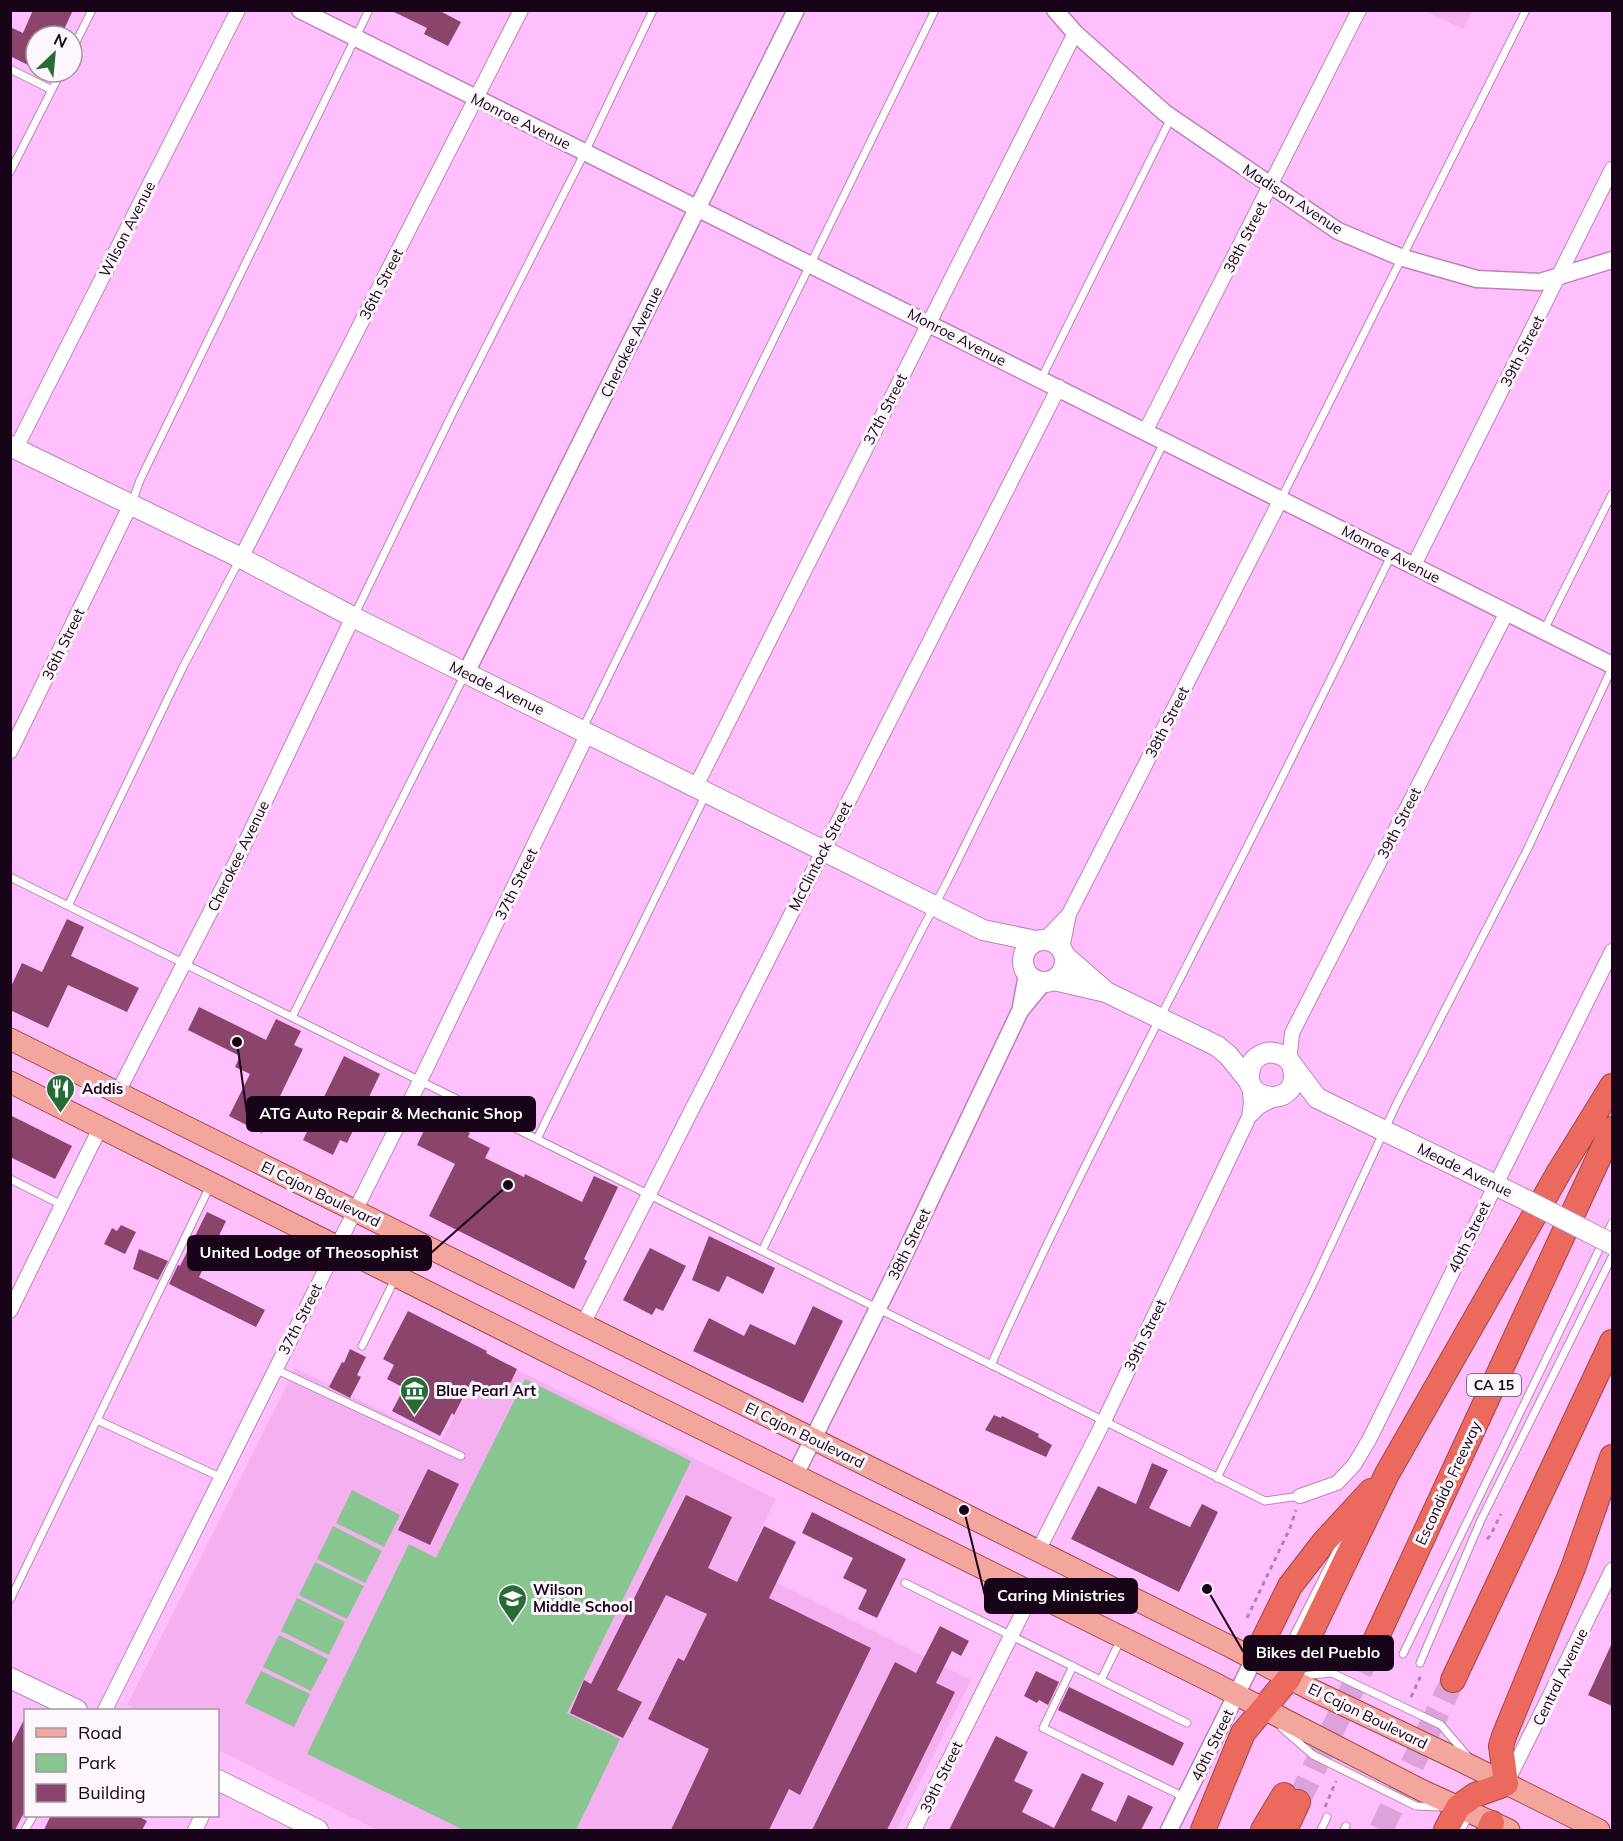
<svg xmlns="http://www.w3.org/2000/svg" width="1623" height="1841" viewBox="0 0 1623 1841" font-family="Mulish,sans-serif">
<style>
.built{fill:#f4b0f1}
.green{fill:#89c591}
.building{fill:#8b446b}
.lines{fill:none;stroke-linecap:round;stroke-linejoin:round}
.motorway-tunnel{stroke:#dca3da;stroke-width:24;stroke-dasharray:24 12;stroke-linecap:butt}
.service-casing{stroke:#bc80ba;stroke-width:9}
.minor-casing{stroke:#bc80ba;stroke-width:16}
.tertiary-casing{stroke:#bc80ba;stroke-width:19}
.secondary-casing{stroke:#bc80ba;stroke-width:22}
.primary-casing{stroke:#a14645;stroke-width:23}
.motorway-casing{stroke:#a14645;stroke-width:26}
.path{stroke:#b381b1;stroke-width:3;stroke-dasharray:4.5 4.5;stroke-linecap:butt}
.service{stroke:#fff;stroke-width:7}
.minor{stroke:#fff;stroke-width:14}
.tertiary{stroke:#fff;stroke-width:16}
.secondary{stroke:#fff;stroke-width:20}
.primary{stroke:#f3a69e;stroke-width:21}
.motorway{stroke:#eb6a5d;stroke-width:24}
.secondary-bridge-casing{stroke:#bc80ba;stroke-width:22;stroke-linecap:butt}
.secondary-bridge{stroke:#fff;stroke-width:20}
.labels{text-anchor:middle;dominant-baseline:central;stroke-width:6;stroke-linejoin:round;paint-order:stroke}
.shield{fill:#fdf7fd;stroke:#5d4d5d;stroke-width:1.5}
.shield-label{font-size:14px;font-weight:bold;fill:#180418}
.street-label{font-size:15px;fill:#180418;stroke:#fdf7fd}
.poi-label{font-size:15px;font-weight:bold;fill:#180418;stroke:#fdf7fd;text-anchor:start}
.leader{fill:none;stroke:#180418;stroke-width:2}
.callout-dot{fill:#180418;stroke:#fdf7fd;stroke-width:2}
.callout{fill:#180418;stroke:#180418;stroke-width:2}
.callout-label{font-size:16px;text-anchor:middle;font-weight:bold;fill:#fff}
</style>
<rect width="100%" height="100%" fill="#ffbffc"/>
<path class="built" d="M1425,11H1473L1463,29Z
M485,1354L776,1499L743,1566L971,1680L896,1830H377L218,1750V1710H138L127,1705L295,1368L441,1441Z"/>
<path class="green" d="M525,1379L691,1461L567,1713L620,1739L576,1830H464L307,1754L409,1544L436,1558Z
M352,1490L400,1515L384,1547L336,1523Z
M333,1526L382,1551L365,1583L317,1559Z
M315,1562L364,1586L347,1619L299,1595Z
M297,1598L345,1622L329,1655L281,1631Z
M279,1635L328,1659L311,1691L263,1667Z
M261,1671L310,1694L294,1727L245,1703Z"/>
<path class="building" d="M33,10H73L61,36H36V69L10,56V27L23,33Z
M390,10H438L461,22L448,46L424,34L427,28Z
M67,919L84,927L71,956L139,988L127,1012L68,985L48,1028L10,1010V989L22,963L42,972Z
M199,1007L266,1040L276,1019L301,1031L294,1045L303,1049L262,1133L229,1116L250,1074L235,1067L240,1056L188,1030Z
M344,1056L380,1074L347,1143L340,1140L333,1155L303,1140Z
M432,1114L470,1133L468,1137L490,1148L485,1158L524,1177L525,1174L582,1202L594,1176L618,1187L584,1259L587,1261L574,1289L429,1216L455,1164L417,1145Z
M10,1115L72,1146L55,1179L10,1157Z
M207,1212L226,1221L199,1277L265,1310L256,1327L169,1284L178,1265L180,1266Z
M121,1225L136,1232L125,1254L104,1244L112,1228L117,1231Z
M709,1236L775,1268L763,1294L727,1276L719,1292L692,1280Z
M650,1248L686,1266L663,1311L656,1308L652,1315L623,1300Z
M139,1249L168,1261L158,1280L133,1269Z
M813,1306L843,1321L803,1403L693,1351L709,1318L744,1336L750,1324L795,1345Z
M408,1311L487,1351L486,1353L517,1369L504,1396L472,1380L454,1415L452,1413L440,1436L392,1411L404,1388L387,1379L394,1365L383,1359Z
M350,1349L366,1357L357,1375L361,1377L350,1398L329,1387L342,1362L344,1363Z
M994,1415L1001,1418L1002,1416L1039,1434L1038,1437L1052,1445L1046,1457L985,1430Z
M1152,1463L1168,1470L1149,1508L1190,1527L1202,1504L1218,1512L1179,1592L1071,1539L1098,1486L1136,1504Z
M428,1469L459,1484L430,1545L398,1530Z
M686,1495L732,1517L708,1568L737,1582L764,1526L796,1542L769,1598L871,1648L800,1795L789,1789L769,1830H671L709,1749L648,1719L678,1658L684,1661L707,1614L666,1595L617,1690L642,1702L623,1738L570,1713L584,1680L591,1684Z
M812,1512L906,1559L877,1618L858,1609L867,1590L843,1578L853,1558L802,1533Z
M940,1626L969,1641L961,1656L952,1651L936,1683L955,1692L887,1830H812L895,1662L916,1673Z
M1612,1643V1706L1588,1695Z
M1036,1671L1059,1682L1048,1705L1039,1700L1037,1703L1024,1696Z
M1069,1687L1184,1743L1173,1766L1058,1710Z
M26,1716V1809L15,1830H10V1747Z
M996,1736L1028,1752L1014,1781L1033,1790L1022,1812L1054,1828L1082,1773L1104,1783L1091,1810L1116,1822L1128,1795L1153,1807L1141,1830H949Z
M51,1815H136L147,1821L142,1830H44Z"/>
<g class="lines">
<path class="motorway-tunnel" d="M1298,1802L1375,1641
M1381,1830L1453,1680"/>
<defs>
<path id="service" d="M72,50L92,10
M10,69L52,90
M10,172L61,72
M1041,379L1171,118
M1281,499L1526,10
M132,503L140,480L369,10
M354,616L455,408L585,152L653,10
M1544,630L1612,494
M583,728L935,10
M10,877L1265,1501L1300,1496
M68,906L183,667L240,559
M292,1017L465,674
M537,1139L706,794
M10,1179L62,1205
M762,1251C822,1127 882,1004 947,882L1164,442
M362,1346L395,1279
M991,1365C1069,1191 1158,1023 1244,853C1294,755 1342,655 1391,556
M275,1369L461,1456
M97,1420L220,1477
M1217,1478L1313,1284L1396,1105L1528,848L1612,668
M905,1583L1187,1723
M10,1600L210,1186
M1403,1654L1612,1223
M1420,1663L1481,1520L1612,1257
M1073,1666L1043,1728L1184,1797
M1277,1669L1345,1534
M1300,1676L1332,1673L1441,1725L1469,1758
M1101,1680L1121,1639
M1282,1728L1313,1755L1416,1806L1440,1807
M25,1830L33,1816
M1321,1830L1327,1817
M1344,1830L1346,1826
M1461,1830L1470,1814"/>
<path id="minor" d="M1146,430L1359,10
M16,448L238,10
M241,558L521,10
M1414,565L1612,169
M10,752L131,504
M696,786L1075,33
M1044,940L1069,914
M1062,949L1069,914L1281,499
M1292,1065L1290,1053L1292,1033L1507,612
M1249,1083L1251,1103L1249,1117L1259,1107L1278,1097
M118,1092L238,858L353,617
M10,1311L100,1128
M583,1324L1059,387
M1300,1496L1337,1483L1354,1465L1369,1440L1612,951
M1038,1551L1104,1421L1249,1117
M105,1710L420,1081L588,733
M1507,1782L1612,1570
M195,1830L202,1816
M914,1830L1032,1594"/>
<path id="tertiary" d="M300,10L1612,665
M1055,10L1075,33L1165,113L1338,231L1400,257L1477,279L1540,282L1612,260
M466,673L796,10
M1021,1007L1027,974
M795,1475L896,1272L1020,1011L1043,983
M1169,1830L1254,1659"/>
<path id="secondary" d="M10,446L241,558L353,617L983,930L1036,941
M1023 961a21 21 0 1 1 42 0a21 21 0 1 1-42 0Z
M1065,956L1104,990
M1054,980L1106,992L1217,1046L1228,1055L1249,1081
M1292,1065C1306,1109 1239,1105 1250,1069C1251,1063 1255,1058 1261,1055C1270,1050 1279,1053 1287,1058L1317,1098L1526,1200
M10,1678L77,1710
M218,1780L318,1830"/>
<path id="primary" d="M10,1039L1231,1647L1308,1688L1457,1759L1599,1830
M10,1082L565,1361L1214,1683L1421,1790L1509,1830"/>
<path id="motorway" d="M1375,1641L1612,1129
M1254,1659L1290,1586L1324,1542L1371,1491
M1453,1680L1612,1342
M1203,1830L1243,1733L1289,1678L1387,1474L1559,1172L1612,1086
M1263,1830L1284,1795
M1285,1830L1298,1802
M1446,1830L1458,1807L1475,1795L1506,1784L1501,1746L1504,1736L1573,1568L1612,1457
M1489,1830L1492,1823"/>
</defs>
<use href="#service" class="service-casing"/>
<use href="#minor" class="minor-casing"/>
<use href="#tertiary" class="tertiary-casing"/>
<use href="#secondary" class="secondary-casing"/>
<use href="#primary" class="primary-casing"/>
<use href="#motorway" class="motorway-casing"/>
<path class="path" d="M1487,1539L1490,1536L1501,1514
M1247,1618L1290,1528L1296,1510
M1411,1697L1422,1673
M1325,1807L1336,1781"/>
<use href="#service" class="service"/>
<use href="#minor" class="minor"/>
<use href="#tertiary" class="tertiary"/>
<use href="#secondary" class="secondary"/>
<use href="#primary" class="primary"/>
<use href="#motorway" class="motorway"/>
<defs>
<path id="secondary-bridge" d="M1526,1200L1612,1244"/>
</defs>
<use href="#secondary-bridge" class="secondary-bridge-casing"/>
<use href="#secondary-bridge" class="secondary-bridge"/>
</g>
<defs>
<symbol id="restaurant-pin" viewBox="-11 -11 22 30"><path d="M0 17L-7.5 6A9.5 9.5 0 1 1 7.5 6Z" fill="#276b35" stroke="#fdf7fd"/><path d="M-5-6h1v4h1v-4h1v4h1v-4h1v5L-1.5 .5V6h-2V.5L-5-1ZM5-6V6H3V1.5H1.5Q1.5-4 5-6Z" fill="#fff"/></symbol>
<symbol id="museum-pin" viewBox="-11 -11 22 30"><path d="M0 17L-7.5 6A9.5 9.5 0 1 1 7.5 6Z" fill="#276b35" stroke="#fdf7fd"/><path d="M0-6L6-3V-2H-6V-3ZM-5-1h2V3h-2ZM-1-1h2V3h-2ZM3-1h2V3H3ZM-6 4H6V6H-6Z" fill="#fff"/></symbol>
<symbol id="school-pin" viewBox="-11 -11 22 30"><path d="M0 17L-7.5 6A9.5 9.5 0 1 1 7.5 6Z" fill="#276b35" stroke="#fdf7fd"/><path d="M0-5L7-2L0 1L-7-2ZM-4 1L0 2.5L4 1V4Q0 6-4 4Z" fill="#fff"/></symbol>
</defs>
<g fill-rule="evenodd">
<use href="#restaurant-pin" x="44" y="1072" width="33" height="45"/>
<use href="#museum-pin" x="398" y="1374" width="33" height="45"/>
<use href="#school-pin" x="496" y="1582" width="33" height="45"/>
</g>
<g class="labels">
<rect class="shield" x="1467" y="1374" width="54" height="22" rx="4.5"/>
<g class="shield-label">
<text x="1494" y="1385">CA 15</text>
</g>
<g class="street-label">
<text transform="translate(521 121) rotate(26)">Monroe Avenue</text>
<text transform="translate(1293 199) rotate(33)">Madison Avenue</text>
<text transform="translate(127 229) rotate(-63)">Wilson Avenue</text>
<text transform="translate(1245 237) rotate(-63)">38th Street</text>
<text transform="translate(381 284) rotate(-63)">36th Street</text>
<text transform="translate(957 337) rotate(27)">Monroe Avenue</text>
<text transform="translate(631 342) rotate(-64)">Cherokee Avenue</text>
<text transform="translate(1522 351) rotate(-63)">39th Street</text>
<text transform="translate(885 409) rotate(-63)">37th Street</text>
<text transform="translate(1391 554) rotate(27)">Monroe Avenue</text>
<text transform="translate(63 644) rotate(-64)">36th Street</text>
<text transform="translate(497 688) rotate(26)">Meade Avenue</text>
<text transform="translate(1167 722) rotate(-63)">38th Street</text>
<text transform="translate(1399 823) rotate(-63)">39th Street</text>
<text transform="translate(238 856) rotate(-64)">Cherokee Avenue</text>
<text transform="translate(820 856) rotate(-63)">McClintock Street</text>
<text transform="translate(516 884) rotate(-64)">37th Street</text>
<text transform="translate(1465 1170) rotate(26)">Meade Avenue</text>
<text transform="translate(321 1194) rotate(26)">El Cajon Boulevard</text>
<text transform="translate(1469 1237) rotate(-64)">40th Street</text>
<text transform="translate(909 1244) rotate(-64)">38th Street</text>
<text transform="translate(300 1319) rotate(-63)">37th Street</text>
<text transform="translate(1145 1335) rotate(-64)">39th Street</text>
<text transform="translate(805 1435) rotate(26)">El Cajon Boulevard</text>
<text transform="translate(1448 1483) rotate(-65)">Escondido Freeway</text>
<text transform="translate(1560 1677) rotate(-64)">Central Avenue</text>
<text transform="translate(1368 1716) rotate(26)">El Cajon Boulevard</text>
<text transform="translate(1212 1745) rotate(-64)">40th Street</text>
<text transform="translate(941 1777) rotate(-64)">39th Street</text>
</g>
<g class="poi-label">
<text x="82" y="1088">Addis</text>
<text x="436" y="1390">Blue Pearl Art</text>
<text x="533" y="1589">Wilson<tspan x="533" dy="17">Middle School</tspan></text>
</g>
</g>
<path class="leader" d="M237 1042L247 1114M508 1185L431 1253M964 1510L985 1596M1207 1589L1244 1653"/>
<g class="callout-dot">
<circle cx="237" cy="1042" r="6"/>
<circle cx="508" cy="1185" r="6"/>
<circle cx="964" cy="1510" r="6"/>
<circle cx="1207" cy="1589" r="6"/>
</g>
<g class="callout">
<rect x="247" y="1097" width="288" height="34" rx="6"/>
<rect x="188" y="1236" width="243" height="34" rx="6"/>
<rect x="985" y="1579" width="152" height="34" rx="6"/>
<rect x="1244" y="1636" width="149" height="34" rx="6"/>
</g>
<g class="callout-label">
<text x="391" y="1119">ATG Auto Repair &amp; Mechanic Shop</text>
<text x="309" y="1258">United Lodge of Theosophist</text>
<text x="1061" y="1601">Caring Ministries</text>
<text x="1318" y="1658">Bikes del Pueblo</text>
</g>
<rect width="1623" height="1841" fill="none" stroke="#180418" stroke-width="24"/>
<rect x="24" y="1709" width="195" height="108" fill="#fdf7fd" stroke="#a196a1" stroke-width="1.5"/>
<rect x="36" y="1728" width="30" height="9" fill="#f3a69e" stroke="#a196a1" stroke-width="1.5"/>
<text x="78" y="1739" font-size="18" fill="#180418">Road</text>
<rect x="36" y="1754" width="30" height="18" fill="#89c591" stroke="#a196a1" stroke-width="1.5"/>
<text x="78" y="1769" font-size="18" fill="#180418">Park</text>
<rect x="36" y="1784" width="30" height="18" fill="#8b446b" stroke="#a196a1" stroke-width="1.5"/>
<text x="78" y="1799" font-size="18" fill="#180418">Building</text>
<g transform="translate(54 54) rotate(26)"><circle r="28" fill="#fdf7fd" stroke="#a196a1" stroke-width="1.5"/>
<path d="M0-4.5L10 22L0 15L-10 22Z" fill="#276b35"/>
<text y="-9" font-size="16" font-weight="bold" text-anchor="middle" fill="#180418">N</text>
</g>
</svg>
